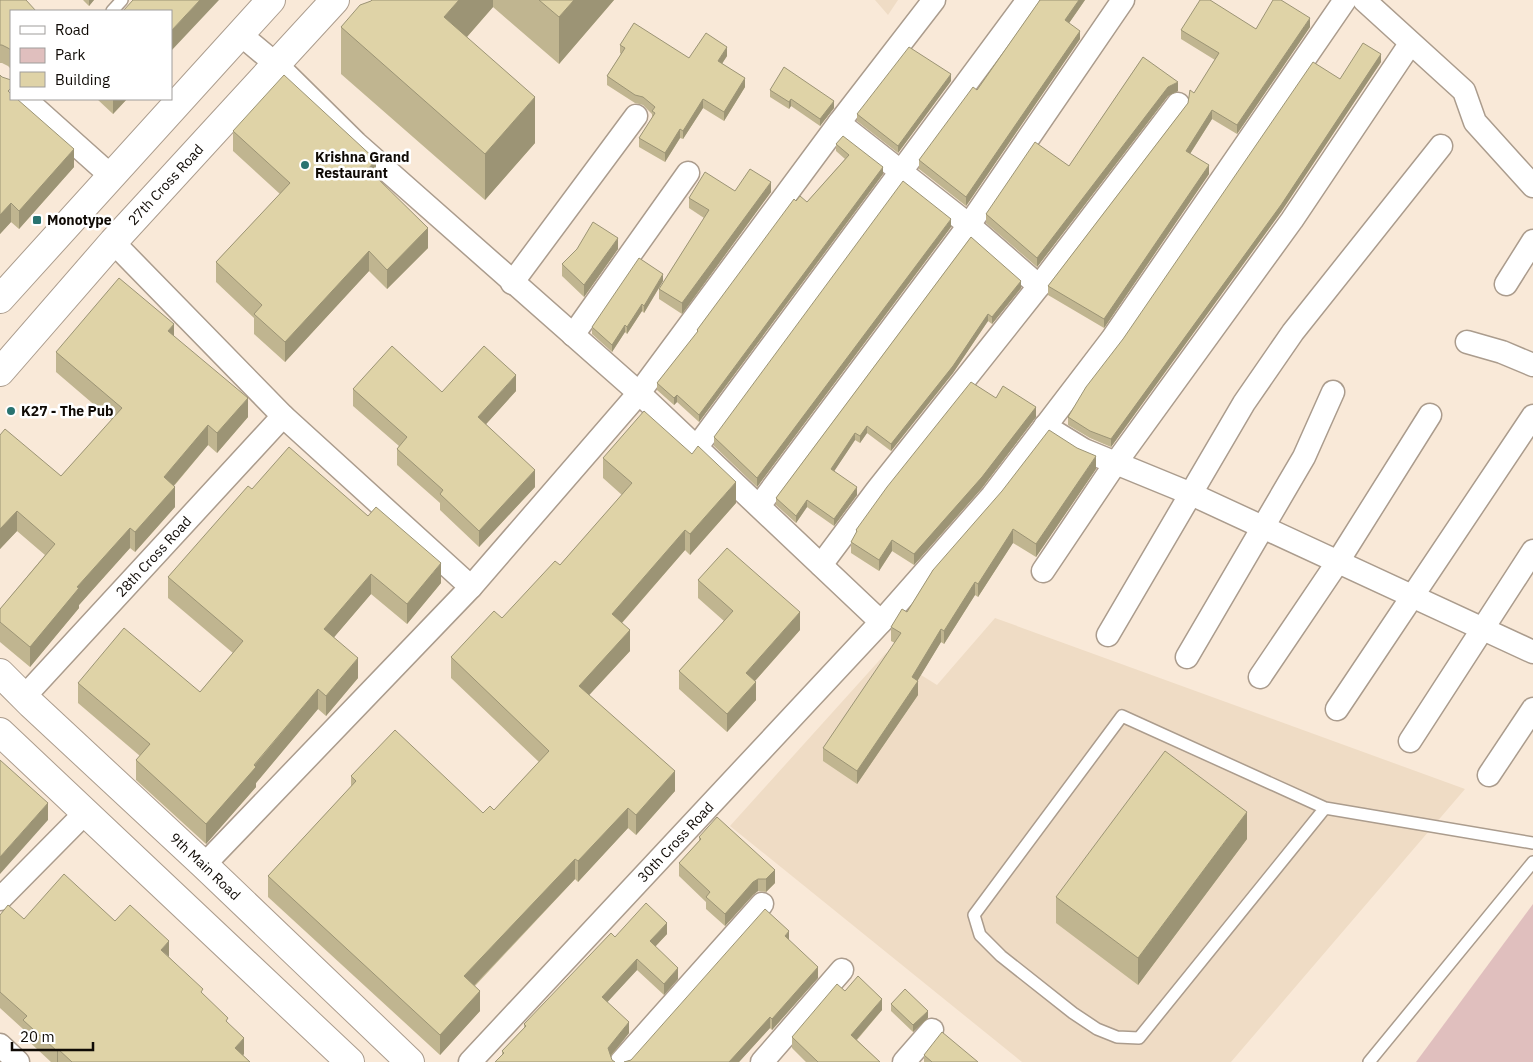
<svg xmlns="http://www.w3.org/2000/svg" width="1533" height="1062" viewBox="0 0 1533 1062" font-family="'IBM Plex Sans',sans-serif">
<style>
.built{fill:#efdcc5}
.green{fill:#e0bfbe}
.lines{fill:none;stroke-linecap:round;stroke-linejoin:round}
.lane-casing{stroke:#ab9c8d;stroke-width:14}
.street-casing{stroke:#ab9c8d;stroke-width:25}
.secondary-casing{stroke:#ab9c8d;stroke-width:30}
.lane{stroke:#fff;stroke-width:11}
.street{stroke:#fff;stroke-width:22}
.secondary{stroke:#fff;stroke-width:28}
.wall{fill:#c0b590}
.shaded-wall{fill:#9c9475}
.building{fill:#dfd3a7;stroke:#9c9475}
.poi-dot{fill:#297370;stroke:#fff;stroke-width:2}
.labels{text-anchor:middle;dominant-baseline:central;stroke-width:5;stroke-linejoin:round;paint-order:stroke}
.poi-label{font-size:14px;font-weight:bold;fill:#0f0a05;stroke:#fff;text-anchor:start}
.street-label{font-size:14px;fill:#0f0a05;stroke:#fff}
</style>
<rect width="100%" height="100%" fill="#f9e9d8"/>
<path class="built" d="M875,0H898L888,15Z
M995,618L1465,789L1231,1062H1022L730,826L886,653L937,685Z"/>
<path class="green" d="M1533,904V1062H1416Z"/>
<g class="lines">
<defs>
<path id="lane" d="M112,11L122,0
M1325,808L1139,1038L1117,1037L1097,1029L1073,1013L1001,956L980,935L974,915L1122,716L1325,808L1533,843
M1369,1062L1533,862"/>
<g id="street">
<path d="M1364,0L1464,91L1475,122L1533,186"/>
<path d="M240,34L277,65L356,143L639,393L881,622"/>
<path d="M25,99L111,176"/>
<path d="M839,123L969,225L1039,286"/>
<path d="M113,242L283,416L471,587L639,393L839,123L934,0"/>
<path d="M512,283L636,116"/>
<path d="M1506,284L1533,241"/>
<path d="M573,335L688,173"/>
<path d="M1467,342L1502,352L1533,365"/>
<path d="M1045,426L1084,450L1189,493L1533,652"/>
<path d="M696,448L1028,0"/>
<path d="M759,506L969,225L1123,0"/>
<path d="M821,565L877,490L1039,286L1178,104"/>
<path d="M1043,571L1115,464L1292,220L1410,44"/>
<path d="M1108,635L1244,403L1293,332L1441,146"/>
<path d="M1187,657L1304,457L1333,392"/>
<path d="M1260,677L1337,563L1430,415"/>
<path id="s1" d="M24,697L283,416"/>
<path d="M1337,709L1533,416"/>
<path d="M1410,741L1533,551"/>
<path d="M1489,775L1533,709"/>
<path d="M204,865L471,587"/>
<path d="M0,899L85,813"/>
<path d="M0,1045L18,1062"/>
<path id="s2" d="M470,1062L881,622L992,496L1112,339L1345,0"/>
<path d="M621,1062L762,904"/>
<path d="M762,1062L842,970"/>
<path d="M904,1062L932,1030"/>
</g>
<g id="secondary">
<path d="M0,299L271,0"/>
<path id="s3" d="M0,372L113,242L335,0"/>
<path id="s4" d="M0,673L31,704L204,865L410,1062"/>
<path d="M0,732L350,1062"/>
</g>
</defs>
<use href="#lane" class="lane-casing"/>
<use href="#street" class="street-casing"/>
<use href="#secondary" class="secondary-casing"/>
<use href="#lane" class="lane"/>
<use href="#street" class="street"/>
<use href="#secondary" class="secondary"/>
</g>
<path class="wall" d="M0,0L11,11V69L8,66L2,63H0Z
M83,0H94L89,6Z
M372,0H614L559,64L493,7L467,37L535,143L485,200L341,74V27Z
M1040,0H1085L1069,23L1080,39L966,206L919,169V160L977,90Z
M1310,27L1237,134L1212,119L1190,154L1209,174L1104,328L1048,295V286L1188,103L1215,60L1181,39V30Z
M620,45L689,58L727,56L722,63L745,87L724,121L703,108L683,139L680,138L665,162L639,147V138L652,118V114L643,105L635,103L607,85V76L621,54L620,53Z
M1143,57L1178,91L1168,96L1037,267L986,223V214L1069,166Z
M1381,62L1281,212L1111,447L1090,438L1068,425V417L1340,79Z
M0,75L11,99L74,167L19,229L11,222L0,234Z
M951,81L898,153L857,121V114Z
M770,90L834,108L820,126L791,106L789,109L770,97Z
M97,99H127L113,114Z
M233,131L376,178L428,248L387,289L369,271L285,362L254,334V318L216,282V262L280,194L233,151Z
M836,144L883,174L699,422L677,402L674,405L657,390V383L697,333V330L796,201L807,202L845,159L836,151Z
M735,191L771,192L682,314L659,299V289L704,218L689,208V198Z
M951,227L757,487L714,446V437Z
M971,237L1021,288L992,324L988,321L953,373L891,451L867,433L860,443L855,440L834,471L857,495L834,526L807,507L796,523L776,505V498Z
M618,249L584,297L562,276V264Z
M663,281L644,313L642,311L627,334L625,332L612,352L592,334V327Z
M174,336L248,417L217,453L208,445L174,486L175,507L135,552L130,548L79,605V608L30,667L0,642V609L45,555L17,531L0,549V435L61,476L112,420L56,372V352Z
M353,389L442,392L516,391L486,424L535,487L479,547L440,510V503L397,465V449L399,446L353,406Z
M996,398L1036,417L982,488L914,565L892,551L879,571L851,553V542L856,534V530Z
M603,458L736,503L690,555L685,550L622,623L630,651L589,695L675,791L636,835L628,828L578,882L575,879L475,986L480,1011L440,1055L268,897V876L351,787V776L483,813L494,810L539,762L451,678V657L502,618L560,565L622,495L603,478Z
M1096,469L1036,557L1013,543L1012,544L978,597L975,595L944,644L941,642L917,681L918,695L857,784L823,761V748L895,643L891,641V627L907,612L933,570Z
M252,489L441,583L407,624L371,594L334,637L358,678L326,716L318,709L256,783V787L206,844L136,780V760L140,756L78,703V683L200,692L233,653L168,598V577Z
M698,580L800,630L755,681L756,700L727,732L679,689V671L724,621L698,598Z
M699,837L775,883L766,892L758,891L753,895L725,926L706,909V902L679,876V863L699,841Z
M1247,839L1138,985L1056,923V897Z
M0,915L24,919L115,921L169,957L203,994L228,1023L244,1054L243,1055L250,1062H51L23,1036V1029L0,1008Z
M667,934L655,947L678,979L664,995L637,970L607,1002L629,1033L611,1056L502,1054V1051L524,1028V1024L615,937Z
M789,940L818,978L772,1030L770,1028L739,1062H624L631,1060Z
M845,991L882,1010L857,1040L880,1062H806L792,1048V1037Z
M891,1004L928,1018L913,1032L891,1011Z
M924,1055L978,1062H924Z"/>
<path class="shaded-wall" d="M89,0H94L89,6Z
M200,0H219L171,51V31Z
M459,0H493V7L444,63V17Z
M574,0H614L559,64V17Z
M1079,0H1085L1065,29V20Z
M1310,18V27L1237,134V125Z
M1080,31V39L966,206V197Z
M727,47V56L718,70V61Z
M1381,54V62L1281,212L1111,447V439Z
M951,74V81L898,153V146Z
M745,78V87L724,121V112Z
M1178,82V91L1168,96L1037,267V258L1168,87Z
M535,97V143L485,200V154Z
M113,99H127L113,114Z
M703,99V108L683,139V131Z
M791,99V106L789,109V102Z
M834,101V108L820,126V119Z
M1212,110V119L1186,160V151Z
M680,129V138L665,162V153Z
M74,149V167L19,229V211Z
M376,160V179L368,169Z
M1209,165V174L1104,328V319Z
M883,167V174L699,422V415Z
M771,182V192L682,314V303Z
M11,203V222L0,234V215Z
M951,219V227L757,487V478Z
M428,228V248L387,289V270Z
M618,238V249L584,297V285Z
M369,251V271L285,362V342Z
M663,274V281L644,313V306Z
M1021,281V288L992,324V317Z
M642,304V311L627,334V327Z
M988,314V321L953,373L891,451V444Z
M174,324V344L168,331Z
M625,325V332L612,352V345Z
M516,375V391L478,433V417Z
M677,395V402L674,405V398Z
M248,398V417L217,453V433Z
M1036,407V417L982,488L914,565V554Z
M208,425V445L164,497V477Z
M867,426V433L860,443V436Z
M855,433V440L831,476V469Z
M1096,456V469L1036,557V544Z
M535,470V487L479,547V531Z
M736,482V503L690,555V534Z
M175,487V507L135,552V532Z
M857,487V495L834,526V519Z
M807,500V507L796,523V516Z
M17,511V531L0,549V529Z
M130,528V548L79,605V608L30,667V647L77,587Z
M1013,529V543L978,597V584Z
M685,530V550L612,634V614Z
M892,540V551L879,571V560Z
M441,563V583L407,624V604Z
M371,574V594L324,649V629Z
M975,582V595L944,644V631Z
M800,612V630L746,691V673Z
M941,629V642L912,690V677Z
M630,630V651L579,706V686Z
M358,658V678L326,716V696Z
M918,681V695L857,784V771Z
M756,682V700L727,732V714Z
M318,689V709L256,783V787L206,844V824Z
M675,771V791L636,835V815Z
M48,803V820L0,874V857Z
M628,808V828L578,882V861Z
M1247,812V839L1138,985V958Z
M575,859V879L464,996V976Z
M775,870V883L766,892V879Z
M758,879V891L753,895L725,926V914L753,882Z
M667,923V934L650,952V941Z
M789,931V942L785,936Z
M169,941V957L161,950Z
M637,959V970L602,1008V997Z
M818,967V978L772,1030V1019Z
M678,968V979L664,995V984Z
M480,991V1011L440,1055V1035Z
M882,999V1010L851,1046V1035Z
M928,1011V1018L913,1032V1025Z
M770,1017V1028L739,1062H729Z
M629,1022V1033L608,1059V1048Z
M244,1038V1054L237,1062L235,1048Z
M58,1049V1062H57V1051Z"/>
<path class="building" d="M0,0H26L36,11H11V50L8,48L2,45H0Z
M133,0H200L171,31V11H123Z
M372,0H459L444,17L535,97L485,154L341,27L360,5L371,1Z
M539,0H574L559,17Z
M1040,0H1079L1065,20L1080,31L966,197L919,160L973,87L977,90Z
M1200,0H1210L1256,29L1273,0H1281L1310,18L1237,125L1212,110L1186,151L1209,165L1104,319L1048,286L1188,103L1190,90L1194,93L1219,53L1181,30Z
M634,23L689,58L706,33L727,47L718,61L745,78L724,112L703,99L683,131L680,129L665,153L639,138L655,113L652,111L655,107L643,97L635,95L607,76L625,48L620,45Z
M1363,43L1381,54L1281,205L1111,439L1090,431L1068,417L1086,387L1123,339L1313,62L1340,79Z
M909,47L951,74L898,146L857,114Z
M1143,57L1178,82L1168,87L1037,258L986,214L1035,142L1069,166Z
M784,67L834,101L820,119L791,99L789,102L770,90Z
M0,75L2,77L11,80V88L8,91L11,94V99H17L74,149L19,211L11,203L0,215Z
M284,75L376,160L368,169L428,228L387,270L369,251L285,342L254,314L262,305L216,262L290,183L233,131Z
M843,136L883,167L699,415L677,395L674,398L657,383L698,331L697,330L794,199L796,201L800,196L807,202L849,155L836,144Z
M750,169L771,182L682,303L659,289L709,210L689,198L705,172L735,191Z
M903,181L951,219L757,478L714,437Z
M593,222L618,238L584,285L562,264L577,249Z
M971,237L1021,281L992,317L988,314L953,366L891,444L867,426L860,436L855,433L831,469L857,487L834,519L807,500L796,516L776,498Z
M639,258L663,274L644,306L642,304L627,327L625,325L612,345L592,327Z
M119,278L174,324L168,331L248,398L217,433L208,425L164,477L175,487L135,532L130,528L77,587L79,588L30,647L0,622V609L55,544L17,511L0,529V435L5,429L61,476L122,408L56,352Z
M392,346L442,392L484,346L516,375L478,417L535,470L479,531L440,494L443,490L397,449L407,437L353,389Z
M971,382L996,398L1003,386L1036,407L982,477L914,554L892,540L879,560L851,542L857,531L856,530L887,487Z
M644,411L692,454L698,446L736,482L690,534L685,530L612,614L630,630L579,686L675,771L636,815L628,808L578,861L575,859L464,976L480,991L440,1035L268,876L356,781L351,776L395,730L483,813L490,806L494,810L549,751L451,657L494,611L502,618L555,561L560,565L632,483L603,458Z
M1049,430L1077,448L1096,456L1036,544L1013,529L1012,531L978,584L975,582L944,631L941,629L912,677L918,681L857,771L823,748L901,633L891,627L902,609L907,612L933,570L1002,491Z
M289,447L368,516L376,507L441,563L407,604L371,574L324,629L358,658L326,696L318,689L254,765L256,767L206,824L136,760L150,744L78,683L124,628L200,692L243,641L168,577L248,486L252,489Z
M727,548L800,612L746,673L756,682L727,714L679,671L733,611L698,580Z
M1165,751L1247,812L1138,958L1056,897Z
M0,760L48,803L0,857Z
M717,817L775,870L766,879H758L753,882L725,914L706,897L710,892L679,863L701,839L699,837Z
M64,874L115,921L130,905L169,941L161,950L203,989L201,992L228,1018L226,1021L244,1038L235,1048L250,1062H72L58,1049L57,1051L23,1020L27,1016L0,992V915L8,905L24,919Z
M646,903L667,923L650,941L678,968L664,984L637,959L602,997L629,1022L608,1048L612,1060L615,1062H495L504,1053L502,1051L526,1026L524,1024L611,933L615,937Z
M765,909L789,931L785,936L818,967L772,1019L770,1017L729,1062H624L631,1060Z
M858,976L882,999L851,1035L880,1062H818L792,1037L837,984L845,991Z
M905,989L928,1011L913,1025L891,1004Z
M942,1032L978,1062H932L924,1055Z"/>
<g class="poi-dot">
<circle cx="305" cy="165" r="5"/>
<rect x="32" y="215" width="10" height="10" rx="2.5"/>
<circle cx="11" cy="411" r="5"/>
</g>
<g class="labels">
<g class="poi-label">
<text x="315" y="157">Krishna Grand<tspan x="315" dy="16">Restaurant</tspan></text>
<text x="47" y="220">Monotype</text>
<text x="21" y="411">K27 - The Pub</text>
</g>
<g class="street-label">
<text stroke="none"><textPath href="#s3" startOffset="250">27th Cross Road</textPath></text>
<text stroke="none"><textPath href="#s1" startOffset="191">28th Cross Road</textPath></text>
<text stroke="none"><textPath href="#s2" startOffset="301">30th Cross Road</textPath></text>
<text stroke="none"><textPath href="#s4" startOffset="282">9th Main Road</textPath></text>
</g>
</g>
<rect x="10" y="10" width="162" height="90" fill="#ffffff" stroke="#9f9d9b"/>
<rect x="20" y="26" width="25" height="8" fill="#ffffff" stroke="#9f9d9b"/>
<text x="55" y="35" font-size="15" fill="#0f0a05">Road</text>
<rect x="20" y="48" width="25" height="15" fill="#e0bfbe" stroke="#9f9d9b"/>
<text x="55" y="60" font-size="15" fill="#0f0a05">Park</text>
<rect x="20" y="72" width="25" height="15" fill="#dfd3a7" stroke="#9f9d9b"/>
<text x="55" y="85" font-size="15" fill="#0f0a05">Building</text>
<path d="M12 1042v8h81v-8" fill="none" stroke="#0f0a05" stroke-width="2.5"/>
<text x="20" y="1042" font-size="15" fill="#0f0a05" stroke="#ffffff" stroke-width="4" paint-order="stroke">20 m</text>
</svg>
